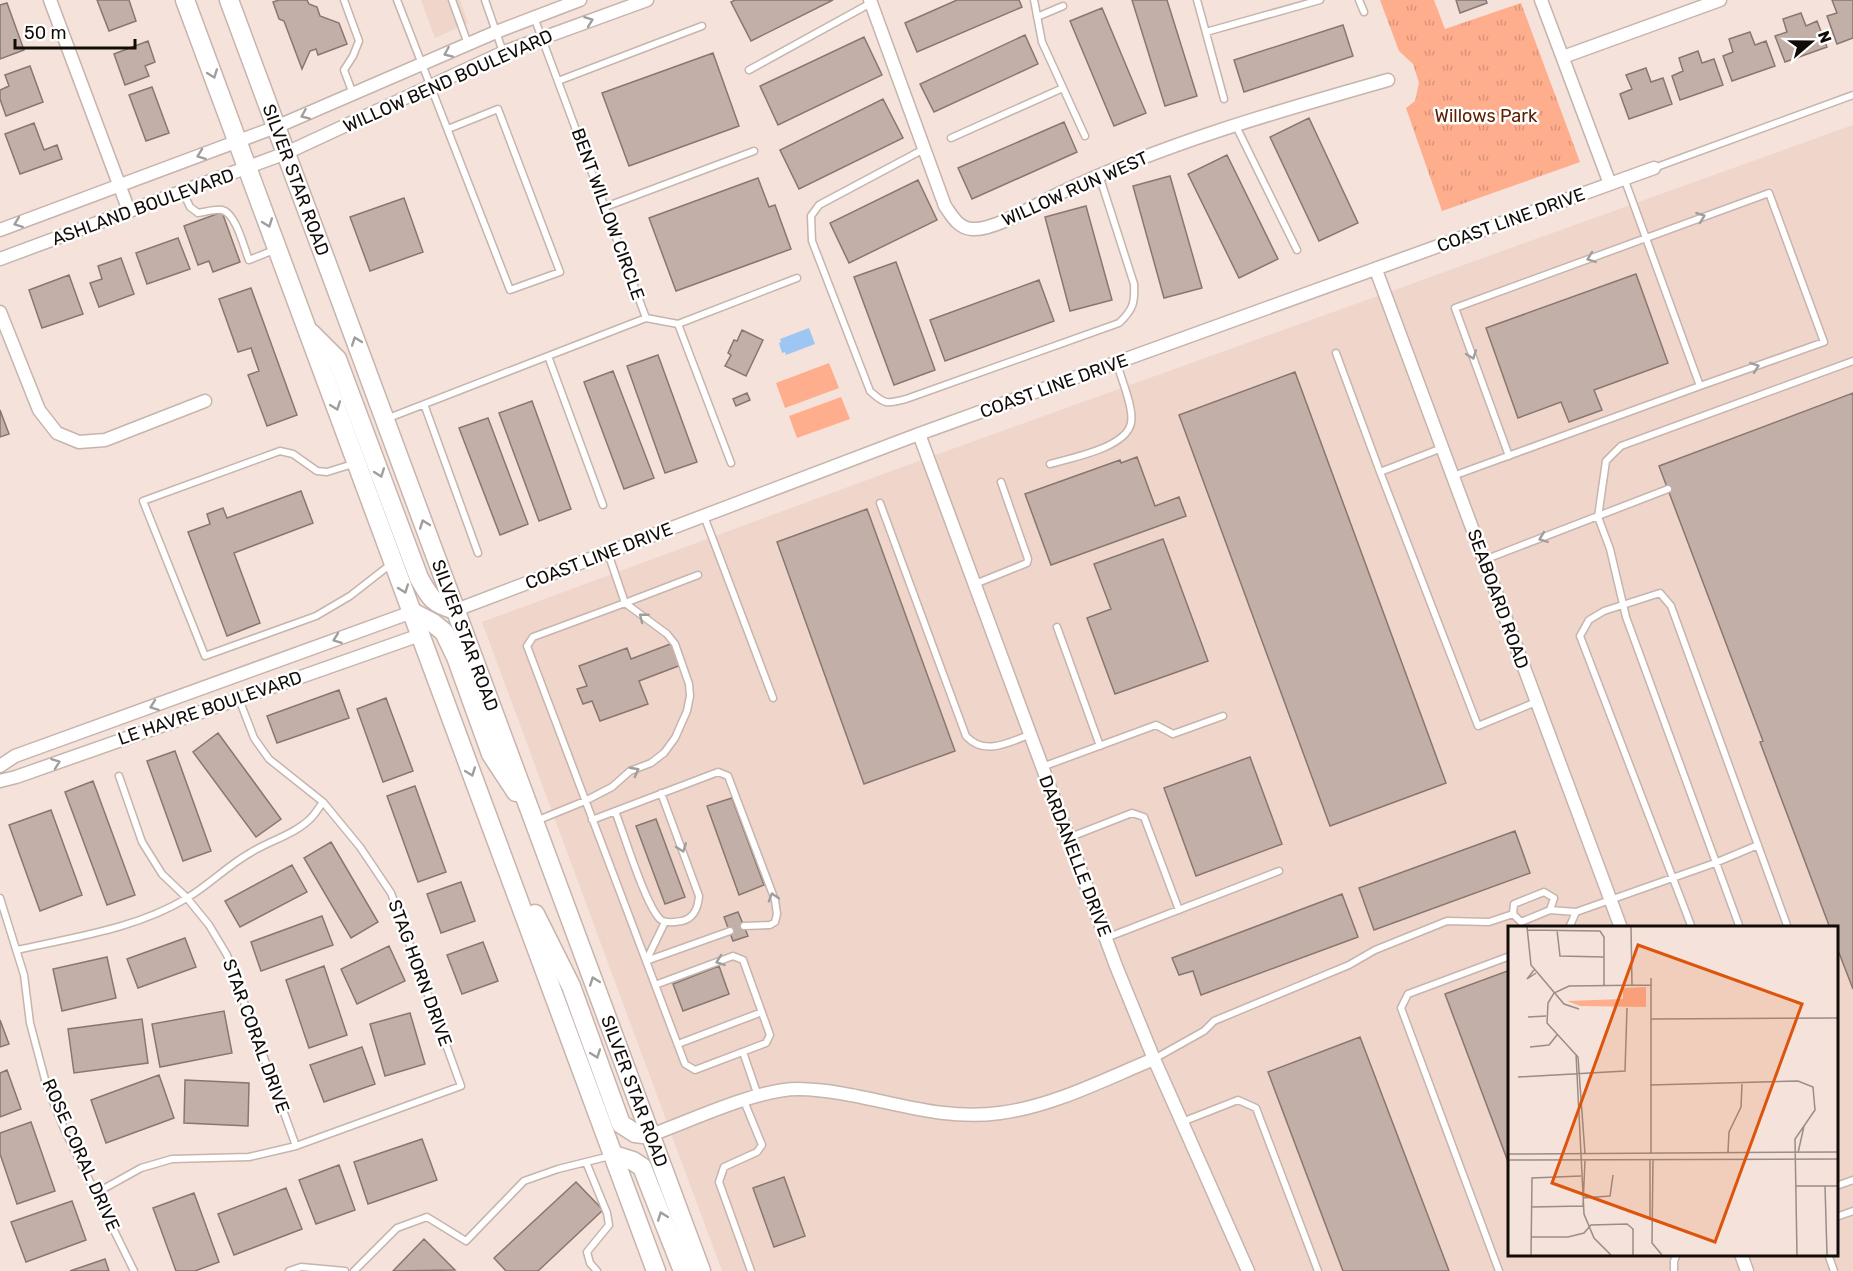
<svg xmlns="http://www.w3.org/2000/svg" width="1853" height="1271" viewBox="0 0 1853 1271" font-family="Rubik,sans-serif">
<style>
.built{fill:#efd5ca;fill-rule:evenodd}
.park{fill:url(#park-tufts)}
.garden{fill:#fead8d}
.water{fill:#9dc6f2}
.building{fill:#c2afa8;stroke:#887770;stroke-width:1.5}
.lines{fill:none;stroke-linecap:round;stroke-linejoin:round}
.lane-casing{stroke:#c6b4ad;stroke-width:9}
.street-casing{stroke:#c6b4ad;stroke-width:15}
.secondary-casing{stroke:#c6b4ad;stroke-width:21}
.lane{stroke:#fff;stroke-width:6}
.street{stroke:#fff;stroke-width:12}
.secondary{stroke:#fff;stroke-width:18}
.oneway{stroke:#a09e9d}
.labels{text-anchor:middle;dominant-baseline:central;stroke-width:5;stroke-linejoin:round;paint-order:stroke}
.street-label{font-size:18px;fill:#120c09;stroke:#fff}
.park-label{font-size:18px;fill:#5c2104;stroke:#fff}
.inset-road{fill:none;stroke:#9a8c87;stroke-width:1.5}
.view{fill:#dd550c;fill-opacity:0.15;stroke:#dd550c;stroke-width:3}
.inset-edge{fill:none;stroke:#120c09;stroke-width:3}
</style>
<defs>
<pattern id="park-tufts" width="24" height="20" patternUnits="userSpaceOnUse" patternTransform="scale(1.5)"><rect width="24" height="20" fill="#fead8d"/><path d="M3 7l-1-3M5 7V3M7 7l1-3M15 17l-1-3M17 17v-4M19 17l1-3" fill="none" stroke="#d99478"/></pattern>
</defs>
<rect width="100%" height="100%" fill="#f5e2db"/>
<path class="built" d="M421,0H460L468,23L435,38Z
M1853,125V1271H722L482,622L905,466ZM1510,928H1836V1254H1510Z"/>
<path class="park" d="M1380,0H1434L1445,29L1521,3L1580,162L1442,211L1406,108L1415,101L1419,83L1413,64L1399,51Z"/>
<path class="garden" d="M829,363L839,388L785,408L776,383Z
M841,397L850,419L797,438L789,416Z"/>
<path class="water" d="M809,328L815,344L786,355L785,352L782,353L779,343L781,342L780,339Z"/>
<path class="building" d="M97,0H129L136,21L109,31Z
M279,0H307L309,4L317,7L320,16L339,23L347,44L318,55L316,49L310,51L302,69L284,21L279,19L273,2Z
M735,0H833L751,41L731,2Z
M957,0H1019L1022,7L917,52L905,23Z
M1132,0H1167L1197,96L1165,106Z
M1456,0H1486L1487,3L1460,13Z
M1832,0H1853V38L1837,44L1827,16L1837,13Z
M7,3L24,50L0,59V5Z
M1102,8L1146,113L1114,126L1070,21Z
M1801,13L1806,26L1817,21L1827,47L1785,62L1775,36L1787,32L1783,19Z
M1343,25L1353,56L1244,92L1234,60Z
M1750,32L1755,45L1766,41L1775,66L1732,81L1723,56L1733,52L1729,39Z
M1025,35L1038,64L934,112L920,84Z
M864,37L882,75L778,125L760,86Z
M148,41L155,62L145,66L149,76L125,85L114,54Z
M1698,51L1702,63L1714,59L1723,85L1680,100L1672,76L1683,71L1679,58Z
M713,53L739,126L629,166L602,93Z
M30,66L43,102L6,116L0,99V90L9,86L5,75Z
M1646,68L1651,82L1663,78L1672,104L1629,119L1620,94L1632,89L1626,75Z
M152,87L169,133L146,141L129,95Z
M883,99L903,138L799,189L780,150Z
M1309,118L1358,223L1319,241L1270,137Z
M1064,122L1077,152L972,199L958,168Z
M34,123L44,150L57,145L62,159L20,174L5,134Z
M1227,155L1278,259L1239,278L1188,174Z
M1170,176L1202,288L1164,298L1133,186Z
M758,178L769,207L775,205L791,249L676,291L649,218Z
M918,180L937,220L849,263L830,223Z
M404,198L423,252L370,271L350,217Z
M1086,206L1112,300L1070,311L1045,217Z
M222,212L240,262L213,272L209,261L198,265L184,226Z
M178,238L190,269L147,284L136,253Z
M121,258L134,294L99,307L90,283L102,279L98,266Z
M896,262L935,370L894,385L854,277Z
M1636,274L1668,363L1594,390L1602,410L1569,422L1561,402L1518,418L1486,328Z
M69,275L83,314L42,328L29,290Z
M1039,280L1054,321L945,361L930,320Z
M251,288L297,415L267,426L248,375L259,371L251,348L238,352L219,299Z
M742,330L763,340L746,376L725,366L731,355L728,353L734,340L737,341Z
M658,355L697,462L665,473L627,366Z
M613,371L654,478L624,489L584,382Z
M1295,372L1446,783L1330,826L1179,415Z
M747,393L750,400L736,406L733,399Z
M1853,393V989L1836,945V928H1830L1760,742L1763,741L1659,466Z
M532,401L571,509L539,521L499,413Z
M0,410L9,434L0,437Z
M488,418L528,524L500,535L459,428Z
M1137,457L1155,506L1179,497L1186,516L1051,565L1025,494L1120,460L1121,463Z
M301,491L313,523L234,553L260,623L227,636L188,532L210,524L207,514L223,508L227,518Z
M867,509L955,751L864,784L777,542Z
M1163,539L1208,661L1115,694L1087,618L1111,609L1094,564Z
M673,643L681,665L639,681L648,704L600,721L592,701L583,704L577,689L587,686L579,666L627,648L631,659Z
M339,690L349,718L277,743L267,716Z
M386,698L413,771L383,782L357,709Z
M218,733L281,819L256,837L193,752Z
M175,751L211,851L183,861L147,761Z
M1250,757L1282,844L1196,876L1164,788Z
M93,781L135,895L107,905L65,792Z
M415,786L446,872L418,882L387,796Z
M732,798L764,885L739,895L707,806Z
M51,810L82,895L40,911L9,825Z
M656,819L685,897L665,904L636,826Z
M1515,831L1530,873L1374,930L1359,888Z
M331,842L378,922L351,938L304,858Z
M292,865L307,892L240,927L225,901Z
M461,882L475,921L441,933L427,894Z
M1342,894L1358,937L1201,995L1193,971L1179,975L1172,958Z
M738,912L748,936L733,941L724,917Z
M322,916L333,945L261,971L251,942Z
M185,938L196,967L138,988L127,959Z
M483,942L498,981L462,994L447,955Z
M389,946L405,981L357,1004L341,969Z
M107,957L116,998L62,1011L53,969Z
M324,966L347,1035L309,1048L286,980Z
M719,966L729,994L683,1011L673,984Z
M1510,970V1167L1445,994Z
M224,1011L232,1053L160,1067L152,1024Z
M410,1013L425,1064L385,1076L370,1024Z
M142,1019L148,1063L74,1073L68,1029Z
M0,1020L9,1044L0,1047Z
M1360,1037L1449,1271H1343L1268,1072Z
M362,1047L375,1084L324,1102L310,1065Z
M7,1070L21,1109L0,1117V1073Z
M159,1075L174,1118L106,1143L91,1100Z
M185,1080L249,1083L248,1126L184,1123Z
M31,1122L55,1191L17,1204L0,1154V1133Z
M422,1139L437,1180L368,1204L354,1162Z
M339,1165L355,1210L316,1224L299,1180Z
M784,1177L805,1236L774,1247L753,1188Z
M576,1182L603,1210L538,1271H506L494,1258Z
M286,1188L302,1229L234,1255L218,1214Z
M194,1193L219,1262L195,1271H176L153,1208Z
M72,1201L86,1240L26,1262L11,1222Z
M424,1239L455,1270L393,1271Z
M105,1259L109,1271H70Z"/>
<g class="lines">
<defs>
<path id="lane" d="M344,0L359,41L353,56L344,70L353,94
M397,0L510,290L560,272L498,109L448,129
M452,0L468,44
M485,0L503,52
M1034,0L1042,42L1085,136
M1197,0L1224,99
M1359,0L1364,12
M1037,17L1063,6
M1206,32L1320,0
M749,70L871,3
M558,81L702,26
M1235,124L1297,250
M951,138L1063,88
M924,149L819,205L811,216L812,241L870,391C885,405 887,404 906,399L1119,323C1133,310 1135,303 1134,284L1099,175
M1654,168L1853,95
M183,192L190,207L198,213C205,212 215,209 222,210C236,213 244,248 249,260L274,250
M605,207L754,151
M646,318L678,324L731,463
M678,324L797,278
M1336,353L1380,472
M548,356L603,505
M424,404L478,553
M386,419L646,318L534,17
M1442,448L1380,472L1478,726L1536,702
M1509,456L1455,308L1769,193L1824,342L1700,386
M353,464L327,472L317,471L293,454L280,451L143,501L205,656L316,616L350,596L391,564
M1050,464C1071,458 1126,448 1131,423C1134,408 1121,379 1117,363
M1453,476L1700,386L1624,178
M880,503L966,736C984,756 1007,743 1029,735
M704,516L773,698
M608,553L625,603L533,637L527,646L685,1064L695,1070L766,1043L770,1035L743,960L733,956L655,985
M1484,560L1668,489
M975,584L1027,563L1028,559L1001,482
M625,603L698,575
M1057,627L1100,746
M1042,767L1156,725L1173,734L1223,716
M119,776L142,842L162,874L187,898L209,925L227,955L296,1146
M615,811C624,834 645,904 660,919C665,924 676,922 682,921C695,918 698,907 699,896L661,793
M592,820L718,772L728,776L775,900L777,914L775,922L770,925L744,926
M536,821L585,801L612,787L630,771L651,763L664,753L675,738L687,711L690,696L689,684L675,644L667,634L625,603
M1068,838L1132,813L1144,817L1179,910
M0,898L24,975L30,1023L47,1087L65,1131L134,1271
M1513,914L1514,904L1544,892L1554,898L1550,910
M1569,928L1576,912L1715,863L1758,845
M1692,928L1580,636L1589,620L1604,611L1660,593L1671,606L1788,928
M1740,928L1626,617L1610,549L1598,517L1606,461L1621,446L1853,361
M1106,938L1279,871
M17,950C74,937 136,929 187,898C209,885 227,866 250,853C269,841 293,835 309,820C315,815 319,807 323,802
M646,961L730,931
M646,961L665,922
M678,1044L762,1012
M743,1052L758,1096
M1154,1059L1204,1031L1214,1021L1349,965L1375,950L1447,921L1489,922L1513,914L1521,922L1550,910L1576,912
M744,1101L762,1145L757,1152L724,1167L719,1182L751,1271
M1182,1122L1238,1100L1256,1108L1318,1271
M586,1162L607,1213L609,1225L587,1252L590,1263L597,1271
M1836,1186L1853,1180
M96,1193L141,1168L172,1159L249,1157L296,1146L461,1086L391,893L360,847L323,802L269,759L254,738L239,699
M1836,1217L1853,1211
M1828,1254L1834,1271
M289,1271L301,1267L345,1271
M354,1271L397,1228L427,1217L466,1241L524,1181L558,1169L610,1156
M1499,1271L1401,1008L1408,994L1510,956
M1674,1271V1261L1677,1254"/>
<path id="street" d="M50,0L129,211
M870,0L945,206C952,216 958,228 972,229C993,231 1036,205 1056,195C1162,144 1275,112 1388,80
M1541,0L1610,184
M1563,57L1720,0
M0,230L276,127L496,32L580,0
M0,259L286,153L504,52L647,0
M1376,270L1621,928
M0,312L39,410L57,433L79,442L105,440L205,401
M919,434L1116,966L1154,1059L1248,1271
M456,610L919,434L1654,168
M0,766L15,756L412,612
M0,781L16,777L420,635
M651,1135C692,1120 757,1089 798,1089C867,1090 930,1123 1000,1113C1054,1106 1105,1079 1154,1059
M1741,1254L1747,1271"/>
<g id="secondary">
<path d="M185,0L656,1271"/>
<path id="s1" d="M229,0L701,1271"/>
<path d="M311,333L337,359L419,578C430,598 433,604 456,610"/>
<path d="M412,612L433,623L444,632L456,657L491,754L516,792"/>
<path d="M535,914L571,986L621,1124L635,1133L651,1135"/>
<path d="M614,1155L633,1161L642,1167L683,1271"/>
</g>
</defs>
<use href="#lane" class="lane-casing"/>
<use href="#street" class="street-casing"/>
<use href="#secondary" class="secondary-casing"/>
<use href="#lane" class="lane"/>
<use href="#street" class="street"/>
<use href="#secondary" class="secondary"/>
</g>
<defs><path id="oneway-chevron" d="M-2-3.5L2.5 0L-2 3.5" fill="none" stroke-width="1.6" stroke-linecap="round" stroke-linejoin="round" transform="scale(1.5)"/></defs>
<g class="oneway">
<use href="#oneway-chevron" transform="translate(589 21) rotate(-20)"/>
<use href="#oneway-chevron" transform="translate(448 53) rotate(157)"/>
<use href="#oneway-chevron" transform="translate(213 74) rotate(70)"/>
<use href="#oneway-chevron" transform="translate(305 115) rotate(157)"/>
<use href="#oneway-chevron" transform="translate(201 155) rotate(160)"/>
<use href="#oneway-chevron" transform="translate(1701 217) rotate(-20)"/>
<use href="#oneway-chevron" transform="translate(18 223) rotate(159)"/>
<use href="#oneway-chevron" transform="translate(268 223) rotate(70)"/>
<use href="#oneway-chevron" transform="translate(1591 258) rotate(160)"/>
<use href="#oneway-chevron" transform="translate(356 341) rotate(-110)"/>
<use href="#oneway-chevron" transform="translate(1472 355) rotate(70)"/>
<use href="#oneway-chevron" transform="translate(1755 367) rotate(-20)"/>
<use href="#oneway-chevron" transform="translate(336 406) rotate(70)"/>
<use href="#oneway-chevron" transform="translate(380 473) rotate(70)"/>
<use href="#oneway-chevron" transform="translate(424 524) rotate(-110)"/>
<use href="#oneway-chevron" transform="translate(1543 538) rotate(159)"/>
<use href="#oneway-chevron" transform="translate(404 589) rotate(70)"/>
<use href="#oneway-chevron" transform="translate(643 617) rotate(-142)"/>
<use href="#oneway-chevron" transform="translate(337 639) rotate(160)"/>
<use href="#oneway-chevron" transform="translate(154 706) rotate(160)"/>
<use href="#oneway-chevron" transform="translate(56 763) rotate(-20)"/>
<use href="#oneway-chevron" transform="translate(635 771) rotate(-28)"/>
<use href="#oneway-chevron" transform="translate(471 772) rotate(70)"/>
<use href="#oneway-chevron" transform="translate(682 848) rotate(69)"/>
<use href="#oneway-chevron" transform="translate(773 897) rotate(-107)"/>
<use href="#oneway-chevron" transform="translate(720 961) rotate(160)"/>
<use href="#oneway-chevron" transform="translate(594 981) rotate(-110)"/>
<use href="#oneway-chevron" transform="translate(596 1054) rotate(70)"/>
<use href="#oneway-chevron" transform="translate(662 1216) rotate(-110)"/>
</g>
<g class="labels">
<g class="street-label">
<text transform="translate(448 81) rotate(-24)">WILLOW BEND BOULEVARD</text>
<text stroke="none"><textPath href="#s1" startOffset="192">SILVER STAR ROAD</textPath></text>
<text transform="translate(1075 189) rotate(-24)">WILLOW RUN WEST</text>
<text transform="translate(143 207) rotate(-20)">ASHLAND BOULEVARD</text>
<text transform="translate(608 214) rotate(70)">BENT WILLOW CIRCLE</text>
<text transform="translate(1511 220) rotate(-20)">COAST LINE DRIVE</text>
<text transform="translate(1054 386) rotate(-20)">COAST LINE DRIVE</text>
<text transform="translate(599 556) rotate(-21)">COAST LINE DRIVE</text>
<text transform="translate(1498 599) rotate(70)">SEABOARD ROAD</text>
<text stroke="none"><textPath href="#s1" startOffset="678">SILVER STAR ROAD</textPath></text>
<text transform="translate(210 708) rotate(-19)">LE HAVRE BOULEVARD</text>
<text transform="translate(1075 856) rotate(69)">DARDANELLE DRIVE</text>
<text transform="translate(420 973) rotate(70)">STAG HORN DRIVE</text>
<text transform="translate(256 1036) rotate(70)">STAR CORAL DRIVE</text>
<text stroke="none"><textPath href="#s1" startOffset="1164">SILVER STAR ROAD</textPath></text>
<text transform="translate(81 1155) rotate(66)">ROSE CORAL DRIVE</text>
</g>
<g class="park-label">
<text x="1486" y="116">Willows Park</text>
</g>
</g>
<g transform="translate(1508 926)">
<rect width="330" height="330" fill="#f5e2db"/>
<path d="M138,61V81L72,80L59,75L115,73V62Z" fill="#fead8d"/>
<path class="inset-road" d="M19,1L23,39L56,78L71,83M123,1L124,59M19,4L92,5L96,11V59M49,4L52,30L96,31M26,44L19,53L28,47M143,52V227M20,91L38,90M143,93L330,92M22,121L41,119L49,109M68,128L76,288L86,312L103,329M10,151L117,145L119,82M142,159L290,155L305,161L307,184L287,213L289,329M220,226L221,206L233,181L234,158M290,227L296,200M0,228L330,226M77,228L70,131L39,97L40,77L46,67L61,60L143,59M142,233V294M145,233L144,317L154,329M0,234L330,233M288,260H330M317,260L319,329M75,272L102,270L105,249M75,280L77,234M23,281L75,280M23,311H60L76,307L83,299L119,298L125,303V329M23,329L24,252L73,250"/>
<path class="view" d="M130,19L294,78L207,316L44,257Z"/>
<rect width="330" height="330" class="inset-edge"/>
</g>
<g transform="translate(1811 42) rotate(70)" stroke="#ffffff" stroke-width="4.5" paint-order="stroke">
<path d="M0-4.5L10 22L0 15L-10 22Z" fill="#120c09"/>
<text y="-9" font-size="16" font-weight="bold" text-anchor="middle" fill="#120c09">N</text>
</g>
<path d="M15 39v9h120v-9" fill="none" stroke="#120c09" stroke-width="3"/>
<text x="24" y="39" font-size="18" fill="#120c09" stroke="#ffffff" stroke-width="4.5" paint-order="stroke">50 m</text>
</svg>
